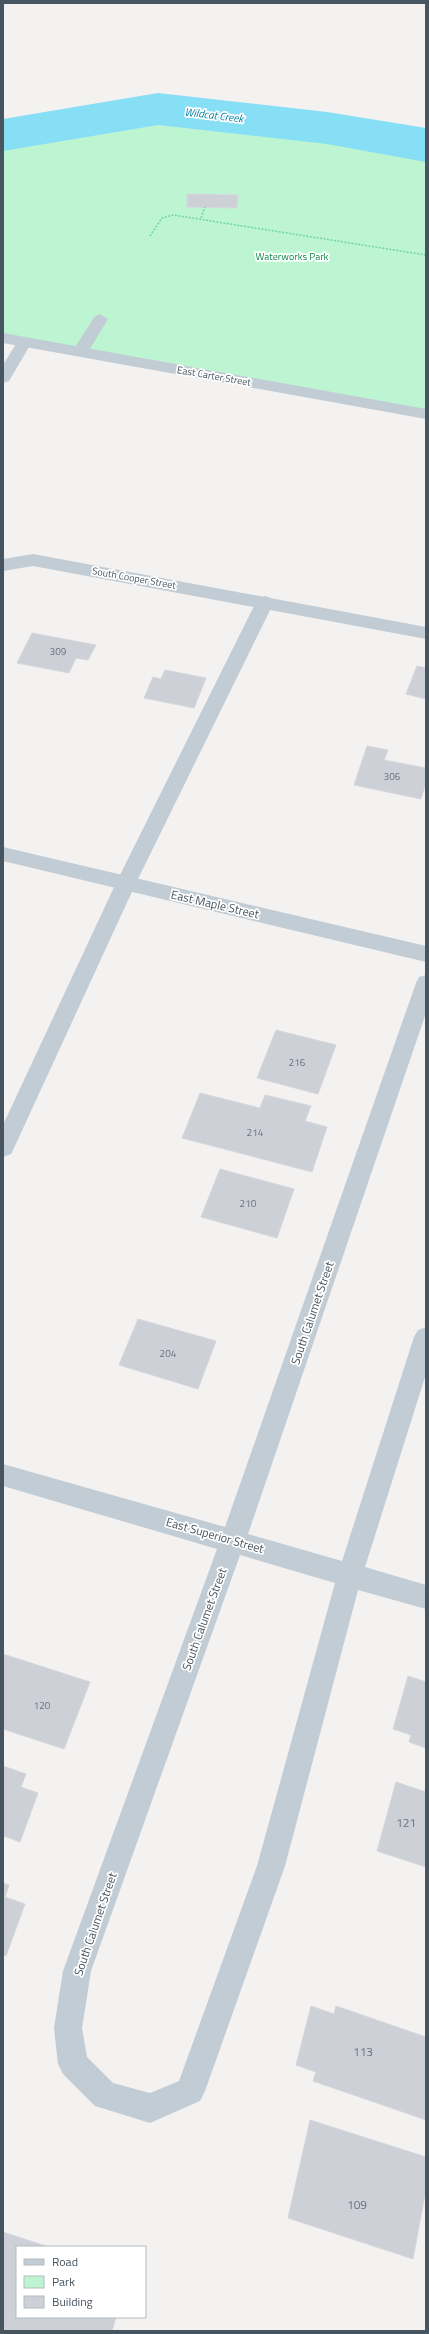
<svg xmlns="http://www.w3.org/2000/svg" width="429" height="2334" viewBox="0 0 429 2334" font-family="'Titillium Web',sans-serif">
<style>
.green{fill:#bdf4d2}
.lines{fill:none;stroke-linecap:round;stroke-linejoin:round}
.river{fill:#86dff5;fill-rule:evenodd}
.building{fill:#cdd0d6;stroke:#d5d7dd}
.path{stroke:#71d6a4;stroke-width:1.5;stroke-dasharray:2 1.5;stroke-linecap:butt}
.service{fill:#c1ccd4;fill-rule:evenodd}
.minor{fill:#c1ccd4;fill-rule:evenodd}
.labels{text-anchor:middle;dominant-baseline:central;stroke-width:3.5;stroke-linejoin:round;paint-order:stroke}
.far-park-label{font-size:10px;fill:#0e8649;stroke:#fff}
.far-street-label{font-size:10px;fill:#475561;stroke:#fff}
.number-label{font-size:10px;fill:#68747e}
.far-water-label{font-size:11px;font-style:italic;fill:#0381a2;stroke:#fff}
.street-label{font-size:12px;fill:#475561;stroke:#fff}
.near-number-label{font-size:12px;fill:#68747e}
</style>
<rect width="100%" height="100%" fill="#f4f1f1"/>
<path class="green" d="M158,109L327,128L426,145V414L3,338V135Z"/>
<g class="lines">
<path class="river" d="M158,93L327,112L426,128V162L327,144L158,125L3,151V119Z"/>
</g>
<path class="building" d="M187,194L238,195L237,208L187,207Z
M32,633L96,645L88,660L76,658L69,673L17,663Z
M417,666L426,668V699L406,694Z
M165,670L206,678L194,708L144,698L153,677L161,679Z
M367,746L388,750L384,760L426,768V783L421,799L354,785Z
M276,1030L336,1045L318,1094L257,1078Z
M200,1093L260,1108L265,1095L311,1106L305,1121L327,1127L312,1172L182,1138Z
M220,1169L294,1189L277,1238L201,1217Z
M138,1319L216,1341L198,1389L119,1365Z
M3,1654L90,1682L64,1749L3,1729Z
M408,1676L426,1682V1748L409,1742L411,1735L393,1729Z
M3,1766L26,1774L21,1787L38,1793L20,1842L4,1836L3,1838Z
M396,1782L426,1792V1867L377,1851Z
M3,1883L9,1885L5,1897L25,1904L6,1956L3,1955Z
M311,2006L334,2014L336,2006L426,2037V2120L313,2081L316,2072L296,2065Z
M310,2120L426,2157V2189L413,2259L288,2218Z
M3,2232L49,2247H17V2317H116L112,2331H3Z"/>
<g class="lines">
<path class="path" d="M201,218L205,207
M150,236L162,218L173,215L426,255"/>
<path class="service" d="M100,314L108,319L88,352L85,355H75L72,352L95,316Z
M24,337L29,339L32,342L9,381L3,383V365L19,339Z
M265,596L271,598L274,602L136,883L14,1148L11,1154L3,1157V1125L116,883L256,602L259,598Z"/>
<path class="minor" d="M3,333L426,409V419L3,343Z
M33,554L426,627V639L33,566L3,571V559Z
M3,847L426,946V962L3,861Z
M426,975V1013L248,1534L342,1561L414,1337L418,1330L426,1327V1374L365,1567L426,1585V1609L358,1590L285,1866L205,2091L200,2101L150,2123L95,2106L63,2074L58,2064L54,2028L63,1971L217,1549L3,1486V1464L225,1527L416,983L419,977ZM240,1555L335,1583L257,1866L179,2081L150,2093L113,2083L87,2057L82,2028L91,1971Z"/>
</g>
<g class="labels">
<g class="far-park-label">
<text x="292" y="256">Waterworks Park</text>
</g>
<g class="far-street-label">
<text transform="translate(214 376) rotate(10)">East Carter Street</text>
<text transform="translate(134 578) rotate(10)">South Cooper Street</text>
</g>
<g class="number-label">
<text x="58" y="651">309</text>
<text x="392" y="776">306</text>
<text x="297" y="1062">216</text>
<text x="255" y="1132">214</text>
<text x="248" y="1203">210</text>
<text x="168" y="1353">204</text>
<text x="42" y="1705">120</text>
</g>
<g class="far-water-label">
<text transform="translate(214 115) rotate(7)">Wildcat Creek</text>
</g>
<g class="street-label">
<text transform="translate(215 904) rotate(13)">East Maple Street</text>
<text transform="translate(312 1313) rotate(-71)">South Calumet Street</text>
<text transform="translate(215 1535) rotate(16)">East Superior Street</text>
<text transform="translate(204 1619) rotate(-70)">South Calumet Street</text>
<text transform="translate(95 1924) rotate(-71)">South Calumet Street</text>
</g>
<g class="near-number-label">
<text x="406" y="1822">121</text>
<text x="363" y="2051">113</text>
<text x="357" y="2204">109</text>
</g>
</g>
<rect width="429" height="2334" fill="none" stroke="#475561" stroke-width="8"/>
<rect x="16" y="2246" width="130" height="72" fill="#ffffff" stroke="#b5bbc0"/>
<rect x="24" y="2259" width="20" height="6" fill="#c1ccd4" stroke="#b5bbc0"/>
<text x="52" y="2266" font-size="12" fill="#475561">Road</text>
<rect x="24" y="2276" width="20" height="12" fill="#bdf4d2" stroke="#b5bbc0"/>
<text x="52" y="2286" font-size="12" fill="#475561">Park</text>
<rect x="24" y="2296" width="20" height="12" fill="#cdd0d6" stroke="#b5bbc0"/>
<text x="52" y="2306" font-size="12" fill="#475561">Building</text>
</svg>
